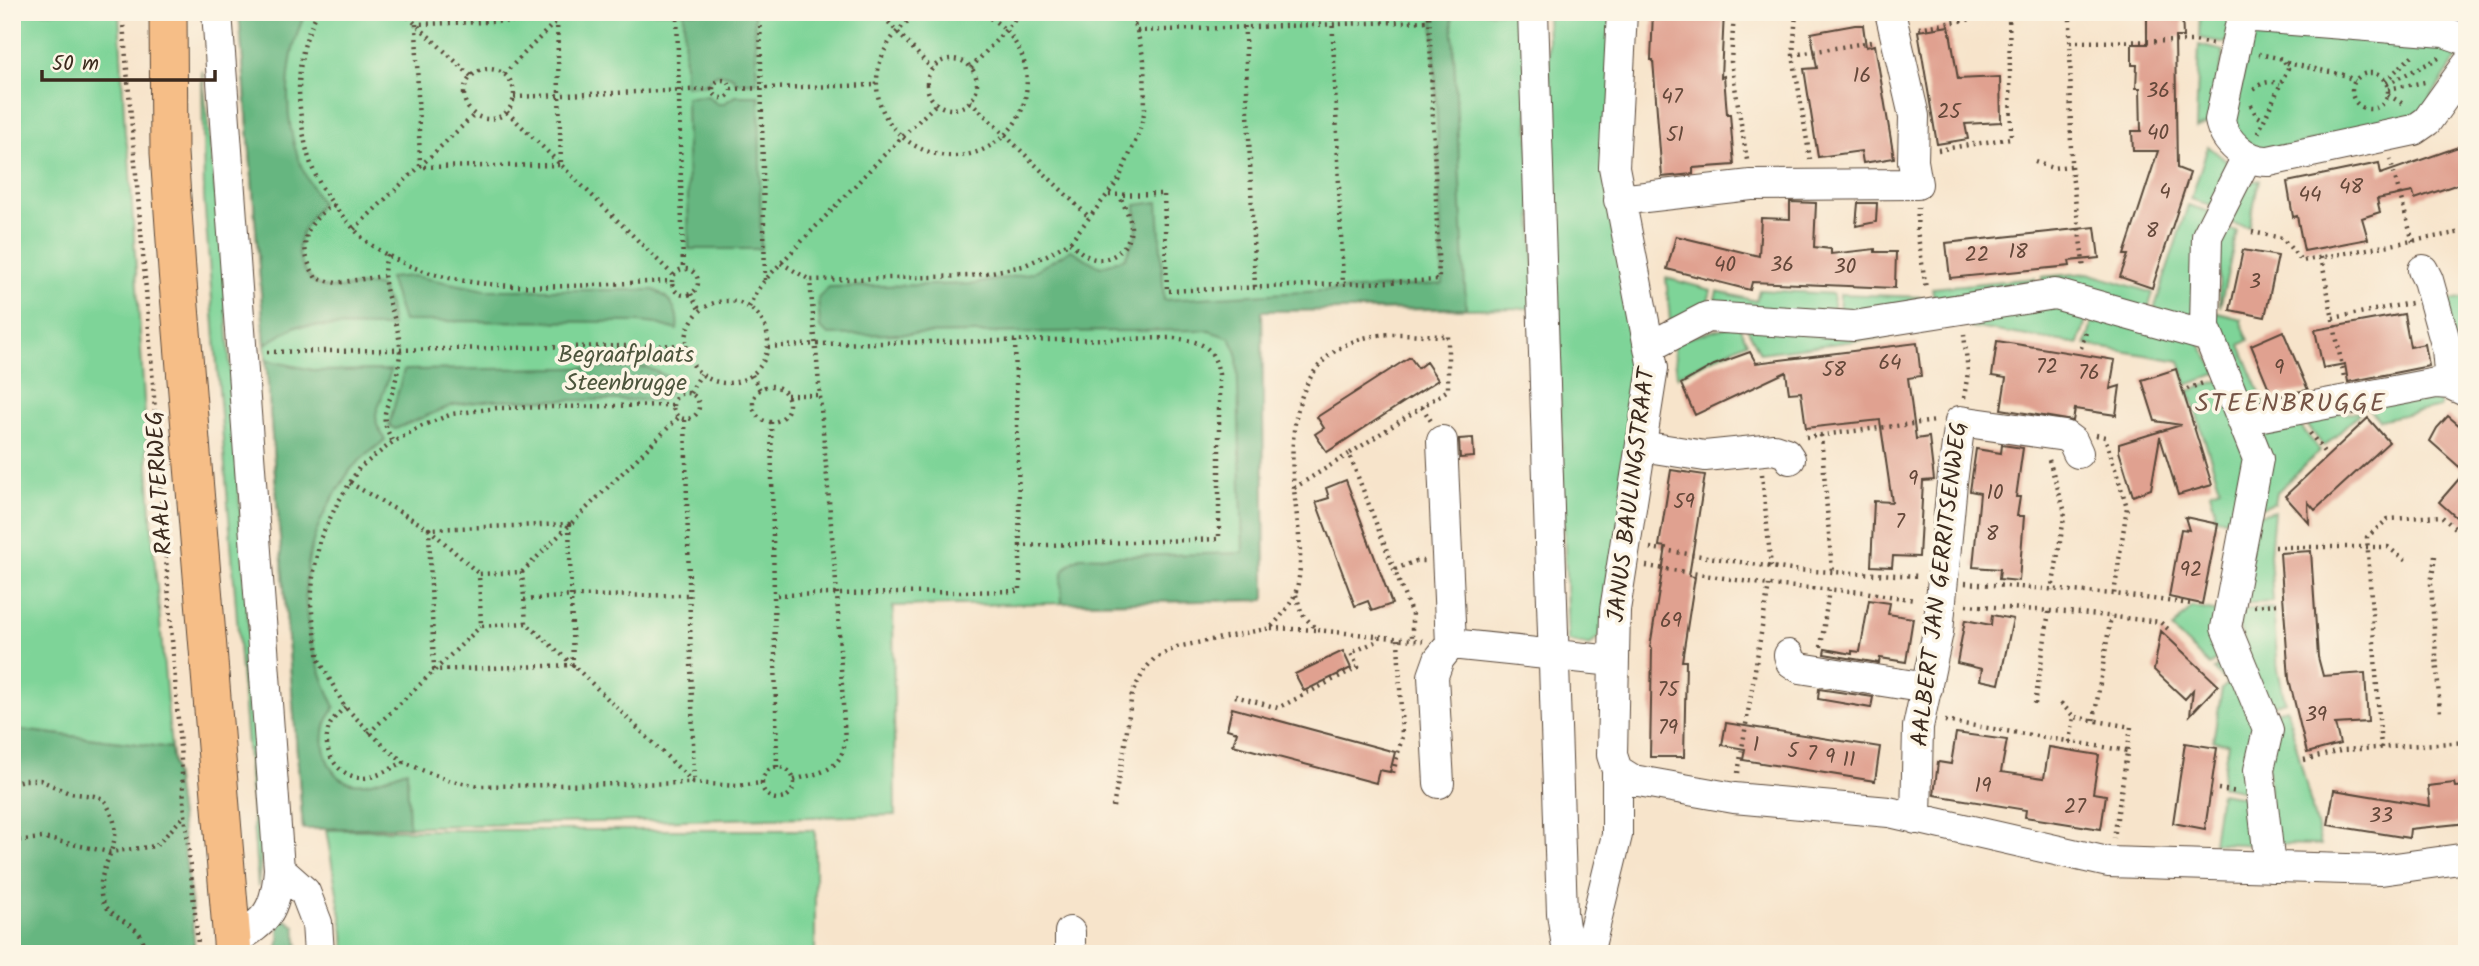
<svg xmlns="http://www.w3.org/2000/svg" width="2479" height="966" viewBox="0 0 2479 966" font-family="Kalam,sans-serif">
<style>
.green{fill:#7ed498;stroke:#5c7f5b;stroke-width:2}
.forest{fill:#66b680;stroke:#50704f;stroke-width:2}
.building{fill:#e0a190}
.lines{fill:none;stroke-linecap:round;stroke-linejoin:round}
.minor-casing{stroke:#574638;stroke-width:32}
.major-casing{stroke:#574638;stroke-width:39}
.path{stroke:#574638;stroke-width:4.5;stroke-dasharray:2 5;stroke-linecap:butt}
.minor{stroke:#fff;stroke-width:30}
.major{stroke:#f6be87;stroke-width:37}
.labels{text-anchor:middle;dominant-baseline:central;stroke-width:7;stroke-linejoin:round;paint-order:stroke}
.number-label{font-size:21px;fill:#64483a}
.park-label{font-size:24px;fill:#4c543c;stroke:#fcf5e5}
.street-label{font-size:24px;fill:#3b2a1e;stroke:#fcf5e5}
.neighbourhood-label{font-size:26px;letter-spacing:2px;fill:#755446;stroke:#fcf5e5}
</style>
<rect width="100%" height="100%" fill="#fcf5e5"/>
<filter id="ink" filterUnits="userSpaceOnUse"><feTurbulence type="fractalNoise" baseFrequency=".0143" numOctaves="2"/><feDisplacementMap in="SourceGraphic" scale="14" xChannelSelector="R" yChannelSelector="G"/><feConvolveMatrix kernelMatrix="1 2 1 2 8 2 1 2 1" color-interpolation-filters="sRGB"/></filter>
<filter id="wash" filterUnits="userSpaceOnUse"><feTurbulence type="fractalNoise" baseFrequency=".00686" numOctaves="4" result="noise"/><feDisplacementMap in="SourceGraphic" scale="28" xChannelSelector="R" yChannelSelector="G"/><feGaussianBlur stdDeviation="1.57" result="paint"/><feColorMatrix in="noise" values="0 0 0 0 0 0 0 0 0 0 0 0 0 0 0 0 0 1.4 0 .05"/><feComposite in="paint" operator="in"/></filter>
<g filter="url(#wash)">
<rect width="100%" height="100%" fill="#f7e4cb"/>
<path class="green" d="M12,12H119L125,134L129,156L152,530L171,748L12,729Z
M239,12H1524L1536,308L1262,311L1265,600L893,606L895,815L303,829Z
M1547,12H1611L1641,367L1604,631L1590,646L1568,641Z
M2200,12H2233L2226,43L2199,38Z
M2255,29L2449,43L2457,50L2459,55L2419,115L2263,153L2232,130L2251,32Z
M2199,45L2224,51L2209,123L2196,128Z
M202,70L223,264L263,836L258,887L204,198Z
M2208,146L2235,168L2216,207L2191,199Z
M2259,180L2249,227L2221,221L2238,185Z
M2188,205L2213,213L2200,329L2152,316Z
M2217,227L2237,231L2220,307Z
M2088,273L2153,293L2146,315L2043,291L2042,277Z
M1666,278L1711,290L1705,313L1671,331Z
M2035,278L2036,292L1936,308L1932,288Z
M1759,290L1834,294L1832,319L1712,312L1717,291L1756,301Z
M1840,294L1922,297L1924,310L1839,320Z
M2467,297V352L2455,346L2443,301Z
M2055,299L2089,309L2079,344L1969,327L1968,313Z
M2095,310L2196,338L2218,373L2187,385L2180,361L2086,345Z
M2210,311L2242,319L2241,322L2249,340L2240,345L2268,412L2243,408Z
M1738,324L1747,342L1677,376L1673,342Z
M1745,324L1886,325L1887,337L1760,353Z
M2221,380L2253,459L2243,514L2225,519L2214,517L2215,509L2210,492L2220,488L2189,391Z
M2436,387L2441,407L2379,420L2361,401Z
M2361,412L2324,447L2298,413Z
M2291,414L2320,451L2277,492L2275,503L2253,511L2258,421Z
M2274,511L2270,555L2273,602L2235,604L2252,517Z
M2192,607L2224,613L2228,647L2210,666L2172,629Z
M2273,608L2278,669L2285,701L2264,707L2234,610Z
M2225,658L2264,730L2256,785L2245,791L2221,786L2228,743L2213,741L2222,689L2228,683L2214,670Z
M2287,708L2321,845L2272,844L2266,713Z
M2220,793L2258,799L2263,845L2213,843Z
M326,830H815V954H345L344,933Z"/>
<path class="forest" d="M239,12H306C285,56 282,114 299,160C304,175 313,189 321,203C307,224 290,241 303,267C307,275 312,283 321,286C340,293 361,281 381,287L389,306L392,327L296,326L265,344Z
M684,12H754L757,82L736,83L733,77C723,72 712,73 707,84L685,86Z
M1433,12H1452L1466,308L1262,311L1265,600L1062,603C1061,580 1057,569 1080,557L1243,553L1237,353L1230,338L1206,330L829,335L820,328L818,298L829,287L974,284L1031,273L1071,250L1100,267L1125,258L1137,233L1136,205L1158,202L1164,300L1443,284Z
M708,96L717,104H723L735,96H759L761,249H689L686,97Z
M413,276L486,290H654C670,297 680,311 677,330L657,324L638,322L403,321L389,278Z
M266,360L317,371L391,370L376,414L377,425L385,440C374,449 361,458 352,468C346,475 342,484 337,491C290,562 301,635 335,707C332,713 326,720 325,727C320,746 328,776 348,782C365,788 391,775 407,770L409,827L303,829Z
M646,367L675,380L667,396L657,400H494L453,405L395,429L389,425L404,370Z
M12,729L171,748L191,900L195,954H12Z
M279,919L286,920L295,926L299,954H275L279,943Z"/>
<g id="blocks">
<path class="building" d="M1653,12H1724L1721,77L1724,76L1727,114H1730L1734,165L1693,168V174L1662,177L1653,60H1651Z
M2147,12H2182L2183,37H2175L2177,168L2190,173L2152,288L2120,277L2128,255H2124L2158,151H2133L2132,131H2141L2140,88H2136L2137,65H2132V44H2147Z
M1855,25H1863L1866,47L1875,45L1894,158L1863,163L1861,151L1818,157L1804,69L1817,68L1811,33Z
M1949,26L1958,79L2000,77L2001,122L1965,124L1968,139L1937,144L1918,31Z
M2461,146L2467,164V181L2415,199L2413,192L2377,199L2380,212L2362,218L2368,239L2304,251L2297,216L2293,217L2287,182L2379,163L2381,174Z
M1790,202L1816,203L1814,247L1831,249V254L1875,249V252H1896L1895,288L1752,282L1750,290L1667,269L1676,236L1759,256L1761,218L1790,219Z
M1858,203H1877L1876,222L1856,226Z
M2095,227L2099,258L2069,261L2070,266L1950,278L1946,243Z
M2243,250L2278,256L2265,317L2230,310Z
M2404,314L2410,347L2425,344L2429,366L2348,382L2345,364L2323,368L2315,330Z
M2283,331L2308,390L2272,396L2251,345Z
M1997,341L2115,360L2110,389L2120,386L2116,415L2075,409L2073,421L2001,409L2006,378L1992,376Z
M1917,343L1921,376L1908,378L1916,439L1929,437L1934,480L1923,481L1919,557L1893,556L1892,567L1871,566L1874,501L1892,502L1880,420L1806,428L1801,392L1789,393L1786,372L1695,415L1681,384L1714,365L1750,352L1756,363Z
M1410,357L1418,368L1426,362L1438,380L1327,452L1315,434L1324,428L1317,417Z
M2176,369L2212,485L2178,495L2160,437L2151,489L2133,496L2119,451V444L2181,425L2155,421L2142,380Z
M2448,416L2467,432V527L2439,502L2465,472L2430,441L2437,428Z
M2368,418L2389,442L2315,510L2308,502L2309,523L2285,496Z
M1473,438L1474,457L1460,458L1459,439Z
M2002,445L2023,448L2016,497H2020L2017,516H2024L2019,581L1999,579L2000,569L1973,567L1980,493L1970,491L1976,449L2001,453Z
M1671,470L1705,475L1689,576L1695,577L1682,661H1686L1684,757H1650L1652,648L1650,647L1666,547L1659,546Z
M1346,480L1392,604L1372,611L1368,601L1355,606L1316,502L1329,498L1326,488Z
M2185,517L2218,524L2202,604L2169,597L2181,529L2189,530Z
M2311,551L2318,657L2323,676L2365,673L2368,722L2335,724L2340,744L2307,753L2289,679L2280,553Z
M1869,600L1890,603L1888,614L1913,618L1906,662L1880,658L1879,663L1824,654L1825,649L1852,654V651L1860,652Z
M1992,615L2013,619L1999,684L1980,680L1982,669L1957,663L1965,620L1991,625Z
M2161,631L2218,685L2190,715L2193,690L2185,699L2154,670Z
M1343,651L1351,668L1304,691L1295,674Z
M1819,689L1873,697L1871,708L1818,699Z
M1232,708L1395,752L1390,772L1379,770L1376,783L1233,745L1237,732L1227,729Z
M1726,723L1880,747L1875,781L1743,760L1745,749L1722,745Z
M1956,733L2007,740L2001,772L2044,778L2049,747L2099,755L2093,793L2106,795L2101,829L2025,817L2026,810L1934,795L1938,762L1951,764Z
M2185,743L2217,748L2205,829L2173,823Z
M2454,783L2455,787L2467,786V823L2410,829L2409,838L2328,825L2334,790L2430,806L2428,786Z"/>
</g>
</g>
<g filter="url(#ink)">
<use href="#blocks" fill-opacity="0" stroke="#574638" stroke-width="2"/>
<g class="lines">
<defs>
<path id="minor" d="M217,12L279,869C276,910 267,922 232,941
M1533,12L1562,913L1568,954
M2243,12L2220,120C2224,142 2247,162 2269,161L2414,130L2427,121L2467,65
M2242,16L2444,32L2467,40
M1619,200L1751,185L1917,184L1913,161L1914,116L1890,12
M2423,270L2428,280L2447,348L2450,384
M2209,337L2205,327L2207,236L2247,157
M1649,347L1707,317L1854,326L2055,294L2209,337L2258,459L2226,628L2268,730L2259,770L2270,867
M2243,422L2257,417L2436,383L2450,384L2467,392
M1442,441L1451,644
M1641,446L1705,456L1774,449L1786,453L1790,459
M1789,655L1791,662L1800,668L1927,688
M1617,770L1633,780L1734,798L1889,812L2108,862L2381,870L2467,858
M1439,783L1433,676L1439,659L1451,644L1613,661
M1916,819L1918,727L1938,632L1952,483L1960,421L2065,436L2073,442L2078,453
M279,869L305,892L317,923L319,954
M1070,932V954
M1588,954L1617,835V770L1612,755L1615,610L1653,368L1614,167L1622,12"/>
<path id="major" d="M168,12L169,153L177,270L233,954"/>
</defs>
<use href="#minor" class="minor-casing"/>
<use href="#major" class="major-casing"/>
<path class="path" d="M122,12L146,290L185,814L199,954
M318,12C295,53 296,97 305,142C310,169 322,191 340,213C350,224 360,238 374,247C458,303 576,284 671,281
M403,12L471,76
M677,12L683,269
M760,12L765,280
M879,12L932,69
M926,12C910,18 895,31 887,46C843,126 953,198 1012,127C1027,108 1031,79 1022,56C1014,36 998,20 978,12
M1244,12L1255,287
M1332,12L1343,284
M1734,12L1731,62L1747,160
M1796,12L1793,55L1810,159
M557,20L561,165L420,167L416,24Z
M1134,24L1153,12
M1919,28L2013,12
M1137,31L1429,21
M2070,42L2195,41L2213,44
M1793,55L1871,42
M927 84a25 25 0 1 1 50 0a25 25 0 1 1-50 0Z
M2287,63L2344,75L2355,81
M971,68L1022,12
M464 94a25 25 0 1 1 50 0a25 25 0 1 1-50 0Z
M2352 91a18 18 0 1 1 36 0a18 18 0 1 1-36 0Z
M504,74L565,12
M713 89a9 9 0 1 1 18 0a9 9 0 1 1-18 0Z
M2385,81L2414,54
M2387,84L2439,58
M731,89L877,85
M2388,89L2425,82
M2254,90C2261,82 2270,80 2280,84
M2388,95L2405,105
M514,97L712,89
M970,101L1090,218
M2251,105L2256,115L2264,120
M507,112L673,275
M2258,133L2288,68L2283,59L2259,54
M1938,150L2011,138L2009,13
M2390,159L2413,242
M2035,162L2052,168L2071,166L2070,12
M2071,166L2084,270
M1109,195L1164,194L1167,291L1439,280L1429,12
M334,205C303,223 297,247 316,278L336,283L383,276
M1918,207L1917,230L1926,289
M354,229L474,115
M2252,232L2282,238L2302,261L2467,231
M1070,242C1075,247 1081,253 1087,256C1107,267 1130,249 1131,228C1131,218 1124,206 1120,196
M388,255C375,283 400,319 400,349C400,361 397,375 394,387C391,399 383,409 385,422C386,429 390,436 393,442
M2321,257L2344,377
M781,263L810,280L971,276L1023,266L1047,255L1070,242L1118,181L1139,133L1145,110L1144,60L1137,31L1129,12
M672 282a13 13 0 1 1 26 0a13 13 0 1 1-26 0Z
M691,294L700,311
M686 342a41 41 0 1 1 82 0a41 41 0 1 1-82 0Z
M749,307L756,292L765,280L884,155L936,104
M2333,318L2411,303
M1015,341L1020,546
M768,347L817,344L1174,338C1202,342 1213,345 1219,374V539L1020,546V591L774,595
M2081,348L2087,329
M267,352L686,345
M752,375L760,390
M753 404a18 18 0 1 1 36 0a18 18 0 1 1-36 0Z
M2187,389L2203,383
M673 406a13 13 0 1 1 26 0a13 13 0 1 1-26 0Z
M690,393L701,374
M787,395H821
M1964,398L1968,372L1964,334
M672,405L497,408L452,414L422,426L393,442L359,468L337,504L320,539L313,577L311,605L319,660L345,707L386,748L404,762L422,770L451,781L480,786L694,783L738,786L761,783
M1422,407L1431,421
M685,420L694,782
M771,422L777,767
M2310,433L2324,452
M1821,435L1832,571
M2096,435L2105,437L2127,507L2114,594
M1806,437L1936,421
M2049,460L2065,512L2052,590
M1762,474L1771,567
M350,483L429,529L479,574
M1294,488L1349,454
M569,524L573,665L434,670L429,529Z
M2275,547H2388L2406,561
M1650,548L1791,570L1919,576
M2435,556L2431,584L2440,713
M1646,566L1769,585L1864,592L1915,600
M1395,569L1416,561H1424
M522,572L679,417
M1965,583L2114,594L2191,604
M1296,595L1302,614L1317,630L1423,641
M524,600L571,596L689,595
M1966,605L2080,613L2160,622L2168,629
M2254,606L2277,604
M526,623L481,626L479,574L522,572L526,623L573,665L693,782
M1271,628L1317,630
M1821,647L1829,589
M1235,696L1278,708L1358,667L1351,653L1375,642L1379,637
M2061,703L2074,717L2131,727L2114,838
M2035,704L2049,611
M345,707C339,713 330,721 328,730C322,752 338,777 362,778C377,778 391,768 404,762
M2094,720L2111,616
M1945,721L2128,751
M369,733L481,626
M2070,742L2074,717
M2381,748L2367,537L2388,519L2441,516L2467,539
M2304,760L2344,750L2467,742
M762 783a16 16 0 1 1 32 0a16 16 0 1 1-32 0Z
M1393,773L1402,737L1398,639
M1738,773L1769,585
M794,780C820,772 840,772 845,742L837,594L810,280
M12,783L24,780H40L69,793L94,796L104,799C110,810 117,823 115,836C112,857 98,873 101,895C105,915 127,920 139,933C143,938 145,947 147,954
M2218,789L2238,792
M1113,807L1124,751L1132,693L1145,669L1154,659L1177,647L1270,628C1279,619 1291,605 1295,594C1306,564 1296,518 1294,488C1288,426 1297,353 1368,337C1393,331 1423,336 1448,336V390L1349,454L1412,615V640
M12,841L43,838L109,852L156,846L185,815"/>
<use href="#minor" class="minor"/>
<use href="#major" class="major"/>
</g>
</g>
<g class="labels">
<g class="number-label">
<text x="1862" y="76">16</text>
<text x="2158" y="91">36</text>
<text x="1672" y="97">47</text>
<text x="1949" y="112">25</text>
<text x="2158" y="133">40</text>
<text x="1675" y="135">51</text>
<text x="2351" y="187">48</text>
<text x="2165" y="192">4</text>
<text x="2310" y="195">44</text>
<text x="2152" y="231">8</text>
<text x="2018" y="252">18</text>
<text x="1977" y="255">22</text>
<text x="1725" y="265">40</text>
<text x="1782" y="265">36</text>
<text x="1845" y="267">30</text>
<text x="2255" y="282">3</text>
<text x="1890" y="363">64</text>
<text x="2047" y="367">72</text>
<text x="2279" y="368">9</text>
<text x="1834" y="370">58</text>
<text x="2089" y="373">76</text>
<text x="1913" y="479">9</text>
<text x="1995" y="493">10</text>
<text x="1684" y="502">59</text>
<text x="1900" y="522">7</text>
<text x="1992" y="534">8</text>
<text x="2191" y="570">92</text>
<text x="1671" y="621">69</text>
<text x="1668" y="690">75</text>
<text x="2316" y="715">39</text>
<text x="1668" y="728">79</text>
<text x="1756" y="745">1</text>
<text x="1793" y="751">5</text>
<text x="1812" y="754">7</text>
<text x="1830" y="757">9</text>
<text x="1849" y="760">11</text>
<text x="1983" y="786">19</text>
<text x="2075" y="807">27</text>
<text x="2381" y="816">33</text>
</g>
<g class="park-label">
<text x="626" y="355">Begraafplaats<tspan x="626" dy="28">Steenbrugge</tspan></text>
</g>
<g class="street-label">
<text transform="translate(160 483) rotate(-94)">RAALTERWEG</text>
<text transform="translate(1632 495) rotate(-83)">JANUS BAULINGSTRAAT</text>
<text transform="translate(1940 584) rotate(-83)">AALBERT JAN GERRITSENWEG</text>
</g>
<g class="neighbourhood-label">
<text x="2291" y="404">STEENBRUGGE</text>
</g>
</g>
<rect width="2479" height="966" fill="none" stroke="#fcf5e5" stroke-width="42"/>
<path d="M42 70v10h173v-10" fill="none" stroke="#3b2a1e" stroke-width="3.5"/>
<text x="52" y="70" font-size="21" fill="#3b2a1e" stroke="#fcf5e5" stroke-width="5" paint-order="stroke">50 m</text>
</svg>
